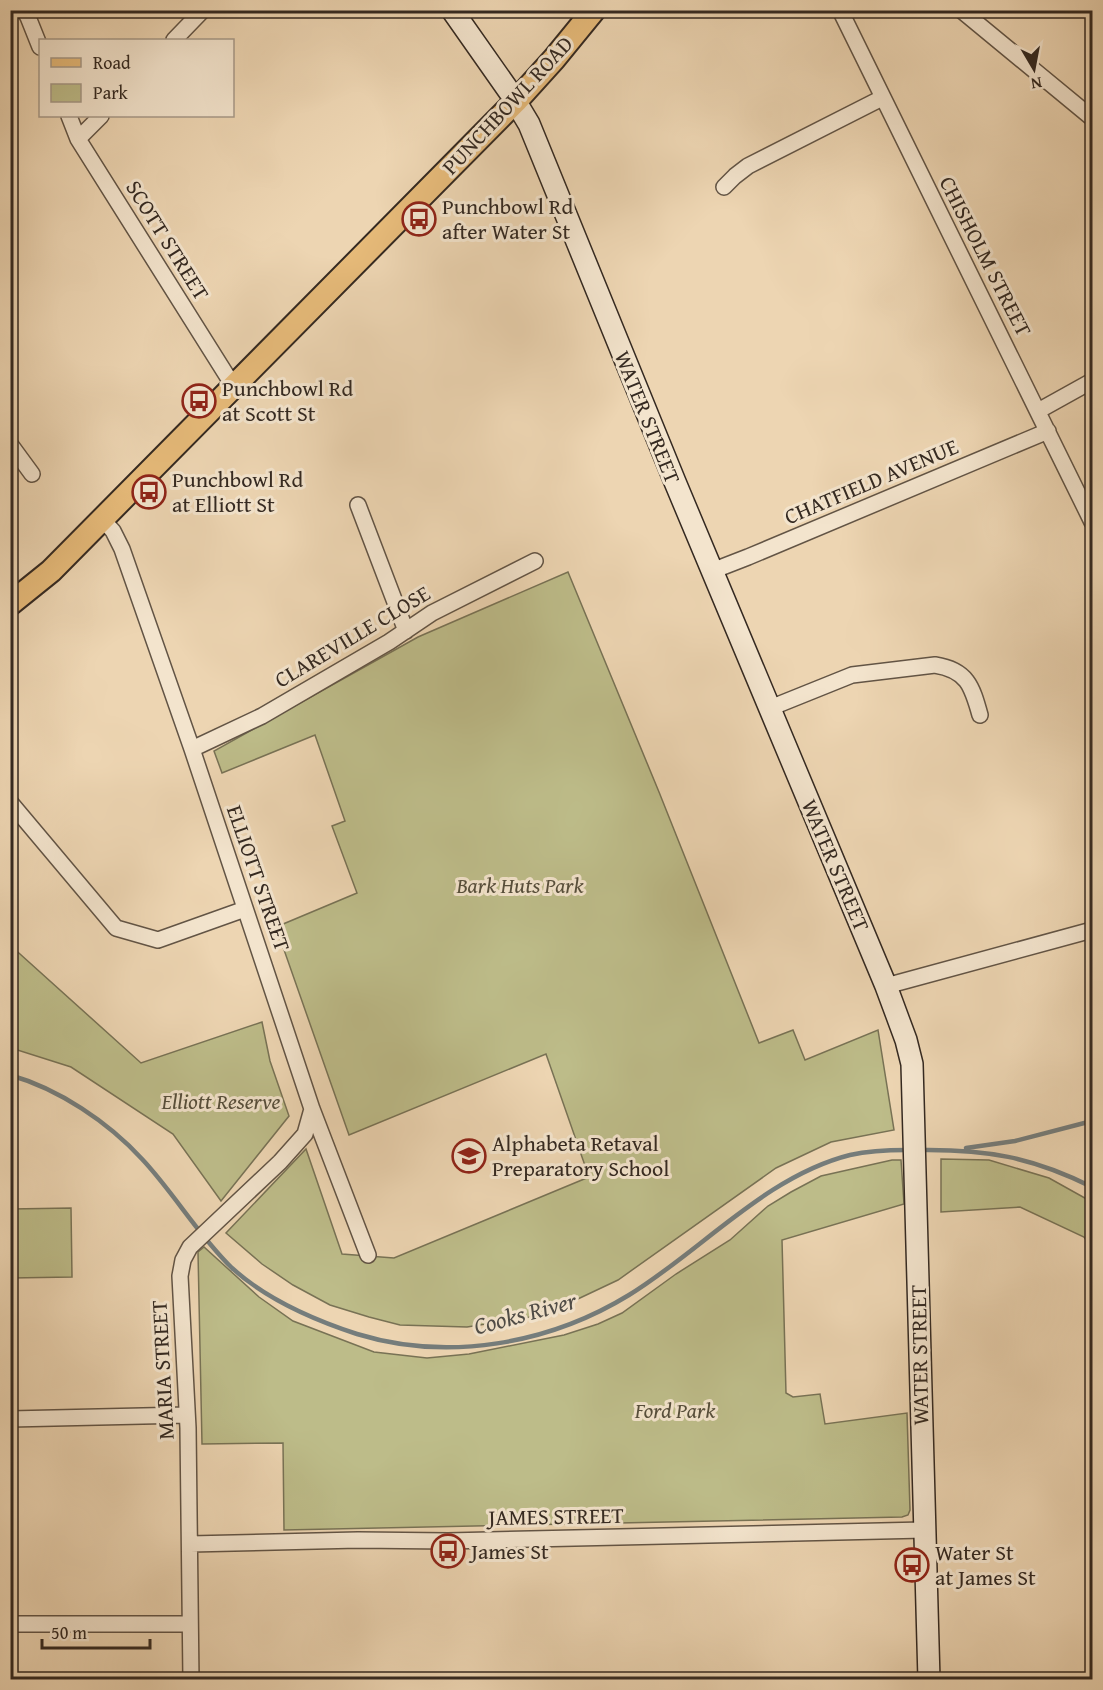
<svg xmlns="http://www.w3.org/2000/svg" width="1103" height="1690" viewBox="0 0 1103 1690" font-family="'Gentium Book Plus',serif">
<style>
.green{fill:#bdbc89;stroke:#787255;stroke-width:1.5}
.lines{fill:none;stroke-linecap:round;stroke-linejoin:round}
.stream{stroke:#757d7c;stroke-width:4.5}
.minor-casing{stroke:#625445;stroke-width:18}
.secondary-casing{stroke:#342921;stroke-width:24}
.primary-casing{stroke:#342921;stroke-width:26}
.minor{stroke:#f3e4cd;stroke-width:15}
.secondary{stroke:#f3e4cd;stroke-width:21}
.primary{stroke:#e6ba79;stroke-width:22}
.labels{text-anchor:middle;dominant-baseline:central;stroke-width:6;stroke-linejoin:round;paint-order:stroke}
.street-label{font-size:22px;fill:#342921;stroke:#f3e4cd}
.poi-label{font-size:22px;fill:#342921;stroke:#f3e4cd;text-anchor:start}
.park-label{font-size:22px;font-style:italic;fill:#564e3b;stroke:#f3e4cd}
.water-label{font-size:24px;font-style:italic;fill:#4f4c47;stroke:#f3e4cd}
</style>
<rect width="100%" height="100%" fill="#edd5b2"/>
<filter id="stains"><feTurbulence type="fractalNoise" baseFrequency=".00333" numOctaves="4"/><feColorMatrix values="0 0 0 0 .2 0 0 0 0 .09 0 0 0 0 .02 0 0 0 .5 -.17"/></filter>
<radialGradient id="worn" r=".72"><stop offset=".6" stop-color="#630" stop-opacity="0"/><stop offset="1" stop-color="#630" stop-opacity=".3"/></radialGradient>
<path class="green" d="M568,572L659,792L759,1043L793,1030L805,1060L878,1030L894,1130L831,1142L776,1168L618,1280L544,1315L467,1327L400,1325L369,1317L330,1305L293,1285L262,1264L226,1233L306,1149L342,1254L394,1258L589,1177L546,1054L349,1135L276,927L357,893L332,826L345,821L315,735L222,773L214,751L418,637Z
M10,945L141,1063L262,1022L270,1061L289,1116L221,1201L173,1134L71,1067L11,1048Z
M941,1159L989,1160L1049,1178L1092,1202V1248L1084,1237L1020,1207L941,1212Z
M892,1160H901L904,1204L782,1240L786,1393L793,1397L820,1394L825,1424L907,1413L910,1510L908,1515L902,1517L284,1530L283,1443L202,1444L198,1252L204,1247L259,1297L293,1321L374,1352L427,1358L469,1354L564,1335L598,1324L622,1313L676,1274L730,1240L768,1206L791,1192L821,1176Z
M71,1208L72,1277L11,1278V1209Z"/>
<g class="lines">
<path class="stream" d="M10,1075C59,1089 108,1122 142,1159C174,1193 198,1235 232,1268C266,1299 314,1320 357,1334C448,1362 549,1344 629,1295C701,1251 766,1176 850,1155C868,1151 889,1150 907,1150
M966,1148L1015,1141L1092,1121
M919,1150C986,1149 1032,1157 1092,1187"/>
<defs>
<path id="minor" d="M24,10L28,17L40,47
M840,10L1092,522
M961,10L1092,118
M174,40L203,10
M69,116L78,139L234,387
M78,139L101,116
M724,187L735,176L748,166L882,98
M1038,411L1092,381
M10,444L32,474
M358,505L406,631
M102,519L113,531L122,549L192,749L312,1109L368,1255
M712,571L748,557L1048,431
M770,708L852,675L935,665C967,670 972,686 980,715
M192,749L262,716L389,642L432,613L535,561
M10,802L116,928L158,940L245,909
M886,986L1092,930
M10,1419L187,1415
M190,1544L358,1540L448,1541L924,1530
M10,1624H190
M191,1680L188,1428L180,1276L183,1260L190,1247L280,1162L305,1134L312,1109"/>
<path id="secondary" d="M452,10L511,94L529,124L675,482L886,986L906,1040L912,1064L929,1680"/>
<path id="primary" d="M10,604L51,571L516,101L554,59L594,10"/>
</defs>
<use href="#minor" class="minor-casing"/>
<use href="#secondary" class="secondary-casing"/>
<use href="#primary" class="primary-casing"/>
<use href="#minor" class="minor"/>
<use href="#secondary" class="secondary"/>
<use href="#primary" class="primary"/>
</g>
<defs>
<symbol id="bus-ring" viewBox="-11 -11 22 22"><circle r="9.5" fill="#f3e4cd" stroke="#8f2418" stroke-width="1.5"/><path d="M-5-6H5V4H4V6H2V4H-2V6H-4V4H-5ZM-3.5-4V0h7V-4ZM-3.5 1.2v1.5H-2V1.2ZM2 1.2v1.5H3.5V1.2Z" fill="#8f2418"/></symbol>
<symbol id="school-ring" viewBox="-11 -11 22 22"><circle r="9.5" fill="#f3e4cd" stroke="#8f2418" stroke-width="1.5"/><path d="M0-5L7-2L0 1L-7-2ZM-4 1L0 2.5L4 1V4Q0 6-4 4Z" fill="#8f2418"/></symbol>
</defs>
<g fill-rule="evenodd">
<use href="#bus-ring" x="400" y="200" width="38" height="38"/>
<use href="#bus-ring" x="180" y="382" width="38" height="38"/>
<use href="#bus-ring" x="130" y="473" width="38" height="38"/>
<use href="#school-ring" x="450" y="1137" width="38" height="38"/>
<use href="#bus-ring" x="429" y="1532" width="38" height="38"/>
<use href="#bus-ring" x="893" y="1546" width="38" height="38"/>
</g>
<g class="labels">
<g class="street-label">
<text transform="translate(507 105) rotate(-47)">PUNCHBOWL ROAD</text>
<text transform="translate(168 240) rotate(58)">SCOTT STREET</text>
<text transform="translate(986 256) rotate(63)">CHISHOLM STREET</text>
<text transform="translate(648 417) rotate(68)">WATER STREET</text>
<text transform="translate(871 481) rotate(-23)">CHATFIELD AVENUE</text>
<text transform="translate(352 636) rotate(-31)">CLAREVILLE CLOSE</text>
<text transform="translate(836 865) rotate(67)">WATER STREET</text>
<text transform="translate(259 878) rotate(71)">ELLIOTT STREET</text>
<text transform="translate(919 1355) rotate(-91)">WATER STREET</text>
<text transform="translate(162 1370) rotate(-93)">MARIA STREET</text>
<text transform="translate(556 1516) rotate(-1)">JAMES STREET</text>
</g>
<g class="poi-label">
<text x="442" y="206">Punchbowl Rd<tspan x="442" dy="25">after Water St</tspan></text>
<text x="222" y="388">Punchbowl Rd<tspan x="222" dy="25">at Scott St</tspan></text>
<text x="172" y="479">Punchbowl Rd<tspan x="172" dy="25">at Elliott St</tspan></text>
<text x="492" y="1143">Alphabeta Retaval<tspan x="492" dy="25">Preparatory School</tspan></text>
<text x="471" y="1551">James St</text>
<text x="935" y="1552">Water St<tspan x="935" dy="25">at James St</tspan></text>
</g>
<g class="park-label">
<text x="520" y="885">Bark Huts Park</text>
<text x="221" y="1101">Elliott Reserve</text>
<text x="675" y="1410">Ford Park</text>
</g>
<g class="water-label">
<text transform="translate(525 1313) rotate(-15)">Cooks River</text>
</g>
</g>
<rect width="1103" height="1690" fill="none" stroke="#edd5b2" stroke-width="36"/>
<rect x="12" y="12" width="1079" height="1666" fill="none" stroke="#342921" stroke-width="3"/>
<rect x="18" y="18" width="1067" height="1654" fill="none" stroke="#342921" stroke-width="1.5"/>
<rect x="39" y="39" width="195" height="78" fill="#f3e4cd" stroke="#a79988" stroke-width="1.5"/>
<rect x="51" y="58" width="30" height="9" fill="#e6ba79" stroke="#a79988" stroke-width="1.5"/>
<text x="93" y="69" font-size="18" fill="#342921">Road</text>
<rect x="51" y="84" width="30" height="18" fill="#bdbc89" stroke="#a79988" stroke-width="1.5"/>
<text x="93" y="99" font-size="18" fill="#342921">Park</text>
<g transform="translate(1034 69) rotate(170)" stroke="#f3e4cd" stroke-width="4.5" paint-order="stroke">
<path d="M0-4.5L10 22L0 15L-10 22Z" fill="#342921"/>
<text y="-9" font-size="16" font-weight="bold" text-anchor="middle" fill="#342921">N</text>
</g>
<path d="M42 1639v9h108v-9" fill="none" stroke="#342921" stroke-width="3"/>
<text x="51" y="1639" font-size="18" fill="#342921" stroke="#f3e4cd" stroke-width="4.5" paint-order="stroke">50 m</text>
<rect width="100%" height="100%" filter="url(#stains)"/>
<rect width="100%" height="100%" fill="url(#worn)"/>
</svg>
